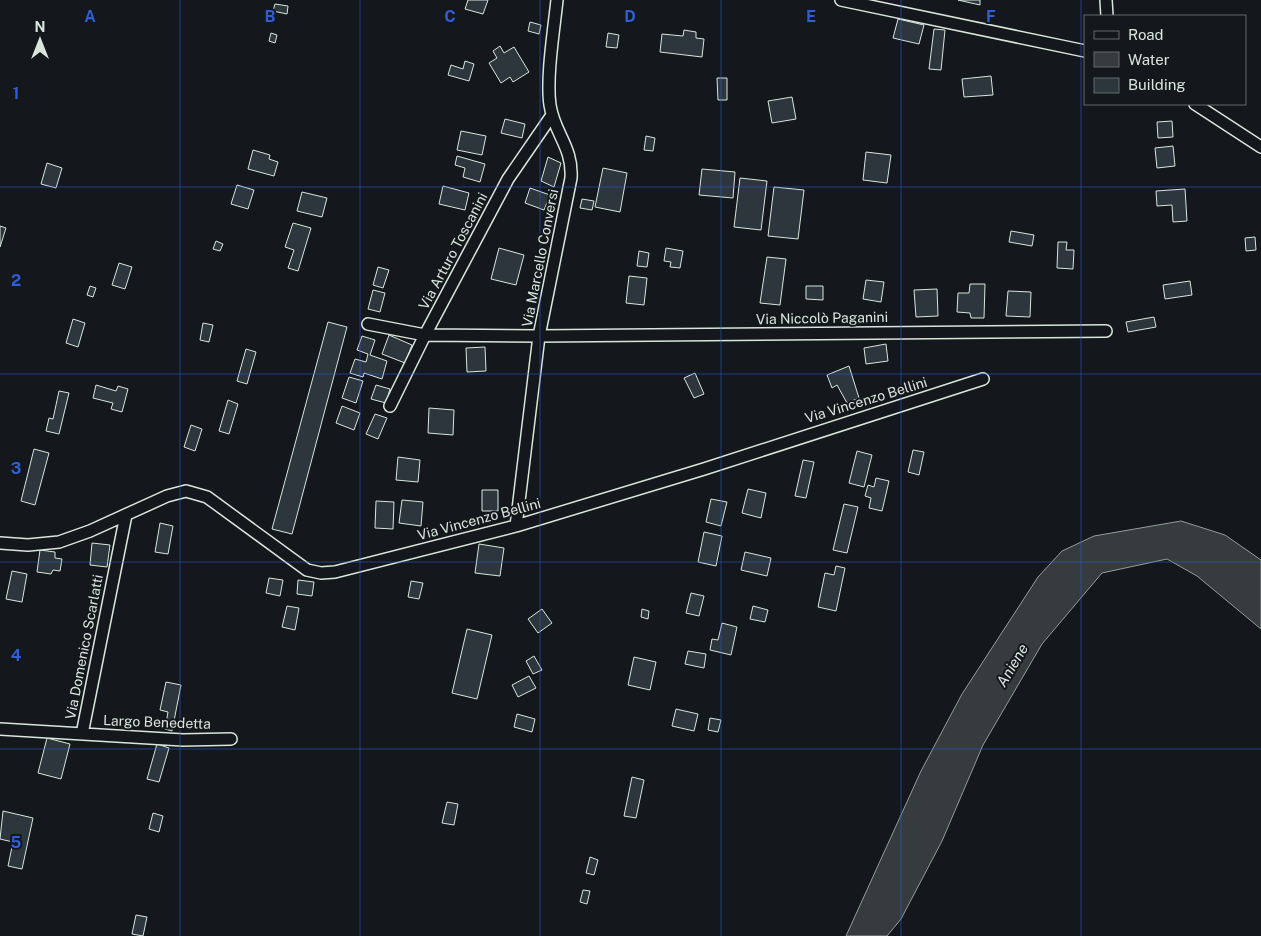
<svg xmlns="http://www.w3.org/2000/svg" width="1261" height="936" viewBox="0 0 1261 936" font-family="'Public Sans',sans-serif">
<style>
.water{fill:#363b3e;stroke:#939e99}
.building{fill:#2c363c;stroke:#d8e6dc}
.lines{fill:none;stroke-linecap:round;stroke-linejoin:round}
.minor-casing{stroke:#d8e6dc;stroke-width:14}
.minor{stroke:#14181c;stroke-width:11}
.grid{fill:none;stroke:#305dd8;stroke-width:1;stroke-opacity:0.55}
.labels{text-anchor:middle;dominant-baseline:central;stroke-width:4;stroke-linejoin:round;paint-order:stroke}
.street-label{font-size:14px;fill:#d8e6dc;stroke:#14181c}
.water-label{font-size:15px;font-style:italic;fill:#d8e6dc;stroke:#14181c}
.grid-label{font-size:16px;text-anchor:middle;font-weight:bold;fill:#305dd8;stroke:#14181c;stroke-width:4;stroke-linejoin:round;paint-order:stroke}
</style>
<rect width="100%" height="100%" fill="#14181c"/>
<path class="water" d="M1181,521L1225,535L1261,560V629L1197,576L1167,559L1102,573L1042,644L983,745L942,841L901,919L887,936H846L921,771L962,694L1038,577L1062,551L1094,536Z"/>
<path class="building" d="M468,0H488L483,14L465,9Z
M958,0H980V5Z
M275,4L288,6L287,14L273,11Z
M898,19L924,25L919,44L893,38Z
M530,22L541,25L539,34L528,31Z
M934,29L945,30L941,70L929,69Z
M684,30L696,32V38L704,39L702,57L660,52L662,34L683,36Z
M271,33L277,35L275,43L269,41Z
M608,33L619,35L617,48L606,47Z
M500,46L504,53L514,47L529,72L513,82L510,77L501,83L489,63L497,58L493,51Z
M465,61L474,64L469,81L448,75L451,65L463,69Z
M991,76L993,95L964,97L962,79Z
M717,78H727V100H718Z
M792,97L796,119L772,123L768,101Z
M505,119L525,124L522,138L501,133Z
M1172,121L1173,137L1158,138L1157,122Z
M461,131L486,136L482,155L457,150Z
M646,136L655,138L653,151L644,150Z
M1173,146L1175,166L1157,168L1155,148Z
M253,150L270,155L269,159L278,162L274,176L248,169Z
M866,152L891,155L887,183L863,180Z
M457,156L485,164L480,182L463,177L465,168L455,165Z
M548,157L561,163L554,187L541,181Z
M47,163L62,168L56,188L41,184Z
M603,168L627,173L620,212L595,207Z
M702,169L735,172L733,198L699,195Z
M740,178L767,181L761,230L734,227Z
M237,185L254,190L248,209L231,204Z
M443,186L469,193L465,210L439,204Z
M774,187L804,190L798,239L768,236Z
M530,188L550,195L544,210L525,203Z
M1185,189L1187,221L1173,222L1172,205L1157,206L1156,191Z
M302,192L327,198L322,217L297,211Z
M582,199L594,201L592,210L580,208Z
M293,223L311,228L298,271L288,268L294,250L285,247Z
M0,226L6,228L0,247Z
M1011,231L1034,235L1032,246L1009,242Z
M1255,237L1256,250L1246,251L1245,238Z
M216,241L223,244L220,251L213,249Z
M1058,242H1067L1066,250H1074L1073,269L1057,268Z
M499,248L524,255L516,285L491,279Z
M666,248L683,251L680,268L670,267L671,262L664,261Z
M639,251L649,253L647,267L637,266Z
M767,257L786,259L780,305L760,303Z
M119,263L132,267L125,289L112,285Z
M378,267L389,270L383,288L373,285Z
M629,276L647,278L644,305L626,303Z
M866,280L884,282L881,302L863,299Z
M1190,281L1192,295L1165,299L1163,285Z
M970,284H985L984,318H971L970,313L957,312L958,293H969Z
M90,286L96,288L93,297L87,295Z
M806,286H823V300L806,299Z
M937,289L938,316L916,317L914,290Z
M373,290L385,293L380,312L368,309Z
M1008,291L1031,292L1030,317L1006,316Z
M1154,317L1156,327L1128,332L1126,322Z
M73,319L85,323L78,347L66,343Z
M328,322L347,327L292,534L272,529Z
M203,323L213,325L209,342L200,340Z
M389,335L412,345L405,363L382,354Z
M362,336L375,340L370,355L387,361L382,379L364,373L363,377L350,373L355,359L366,362L368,354L357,350Z
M886,344L888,361L866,364L864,348Z
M485,347L486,371L467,372L466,348Z
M246,349L256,352L247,384L237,381Z
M849,366L859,398L847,403L837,385L832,388L827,375Z
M695,373L704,394L694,398L684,378Z
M349,377L363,381L356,403L342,398Z
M96,385L116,391L118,386L128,389L122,412L111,409L113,403L93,398Z
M376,385L390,389L386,403L371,399Z
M59,391L69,393L59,434L46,431L49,418L53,419Z
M228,400L238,404L229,434L219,431Z
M342,406L360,413L354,430L336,423Z
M429,408L454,410L453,435L428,433Z
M375,414L387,418L378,439L366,434Z
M191,425L202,429L195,451L184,447Z
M34,449L49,453L35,505L21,501Z
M913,450L924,452L919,475L908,472Z
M857,451L872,455L864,487L849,483Z
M398,457L420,460L418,482L396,480Z
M803,460L814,462L806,498L795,496Z
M876,478L889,481L882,511L869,508L871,498L865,496L868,485L874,487Z
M748,489L766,493L761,518L742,513Z
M482,490H498V511H482Z
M711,499L727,502L721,526L706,522Z
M402,500L423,502L421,526L399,523Z
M376,501L394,502L393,529L375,528Z
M844,504L858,507L847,553L833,550Z
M160,523L173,526L168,554L155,552Z
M704,532L722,536L716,566L698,562Z
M92,543L110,545L107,567L90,565Z
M479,544L504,548L500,576L475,573Z
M40,550L55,552V558L62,559L60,571L53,570L51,574L37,572Z
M745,552L771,558L767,576L741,570Z
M836,566L845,568L836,611L818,607L825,573L834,575Z
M12,571L27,574L22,602L6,599Z
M269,578L283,580L280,596L266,593Z
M298,580L314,582L312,596L297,594Z
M411,581L423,583L419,599L408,597Z
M691,593L704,596L699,616L686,613Z
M287,606L299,608L295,630L282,627Z
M753,606L768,610L765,622L750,619Z
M542,609L552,623L538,633L528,619Z
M642,609L649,611L648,619L641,617Z
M722,623L737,627L731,655L710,650L712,639L718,640Z
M467,629L492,635L477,699L452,693Z
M688,651L706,654L704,668L685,664Z
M534,656L542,670L533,674L526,661Z
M634,657L656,662L650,690L628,685Z
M529,676L536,688L518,697L512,685Z
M166,682L181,685L172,731L165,729L168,712L160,710Z
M676,709L698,714L694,731L672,726Z
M517,714L535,719L532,732L514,727Z
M710,718L721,720L718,732L708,730Z
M47,738L70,744L61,779L38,773Z
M157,744L169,748L159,782L147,779Z
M632,777L644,780L636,818L624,816Z
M447,802L458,804L454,825L442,823Z
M3,811L33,818L22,869L8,866L13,842L0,839Z
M153,813L163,816L159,832L149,829Z
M590,857L598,860L594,875L586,873Z
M583,890L590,891L587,904L580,902Z
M136,915L147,917L143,936L132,934Z"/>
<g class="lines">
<defs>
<path id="minor" d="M841,0L1085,51
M1106,0L1107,16
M1195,104L1261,147
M368,324L425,335L539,336L1106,331
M390,406L425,335L508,179L552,115
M516,526L539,336L571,178C573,147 554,133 550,105C546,78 554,29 557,0
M0,543L28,545L59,542L90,531L167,496L186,491L207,497L307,570L321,573L335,572L516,526L704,469L983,379
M0,729L183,740L231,739
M82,734L126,515"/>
</defs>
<use href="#minor" class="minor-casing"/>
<use href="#minor" class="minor"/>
</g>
<path class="grid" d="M180,0V936M360,0V936M540,0V936M721,0V936M901,0V936M1081,0V936M0,187H1261M0,374H1261M0,562H1261M0,749H1261"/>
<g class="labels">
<g class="street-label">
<text transform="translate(453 251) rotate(-62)">Via Arturo Toscanini</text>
<text transform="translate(540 258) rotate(-79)">Via Marcello Conversi</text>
<text transform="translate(822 318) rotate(-1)">Via Niccolò Paganini</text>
<text transform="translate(866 400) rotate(-17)">Via Vincenzo Bellini</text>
<text transform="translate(479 519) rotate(-15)">Via Vincenzo Bellini</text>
<text transform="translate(84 647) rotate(-79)">Via Domenico Scarlatti</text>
<text transform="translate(157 722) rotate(2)">Largo Benedetta</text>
</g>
<g class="water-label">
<text transform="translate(1012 665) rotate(-59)">Aniene</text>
</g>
</g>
<g class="grid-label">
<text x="90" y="22">A</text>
<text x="270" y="22">B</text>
<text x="450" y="22">C</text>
<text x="630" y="22">D</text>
<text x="811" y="22">E</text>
<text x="991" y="22">F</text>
<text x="16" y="99">1</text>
<text x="16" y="286">2</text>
<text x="16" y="474">3</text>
<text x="16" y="661">4</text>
<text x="16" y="848">5</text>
</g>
<rect x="1084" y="15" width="162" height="90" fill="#14181c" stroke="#626a69"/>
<rect x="1094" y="31" width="25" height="8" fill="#14181c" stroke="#626a69"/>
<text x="1128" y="40" font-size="15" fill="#d8e6dc">Road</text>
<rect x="1094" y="52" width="25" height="15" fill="#363b3e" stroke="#626a69"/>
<text x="1128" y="65" font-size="15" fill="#d8e6dc">Water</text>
<rect x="1094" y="78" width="25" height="15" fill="#2c363c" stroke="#626a69"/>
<text x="1128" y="90" font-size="15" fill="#d8e6dc">Building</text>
<g transform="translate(40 40)" stroke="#14181c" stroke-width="4" paint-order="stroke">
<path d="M0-4L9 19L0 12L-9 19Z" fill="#d8e6dc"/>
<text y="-8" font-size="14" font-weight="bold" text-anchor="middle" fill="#d8e6dc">N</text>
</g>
</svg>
